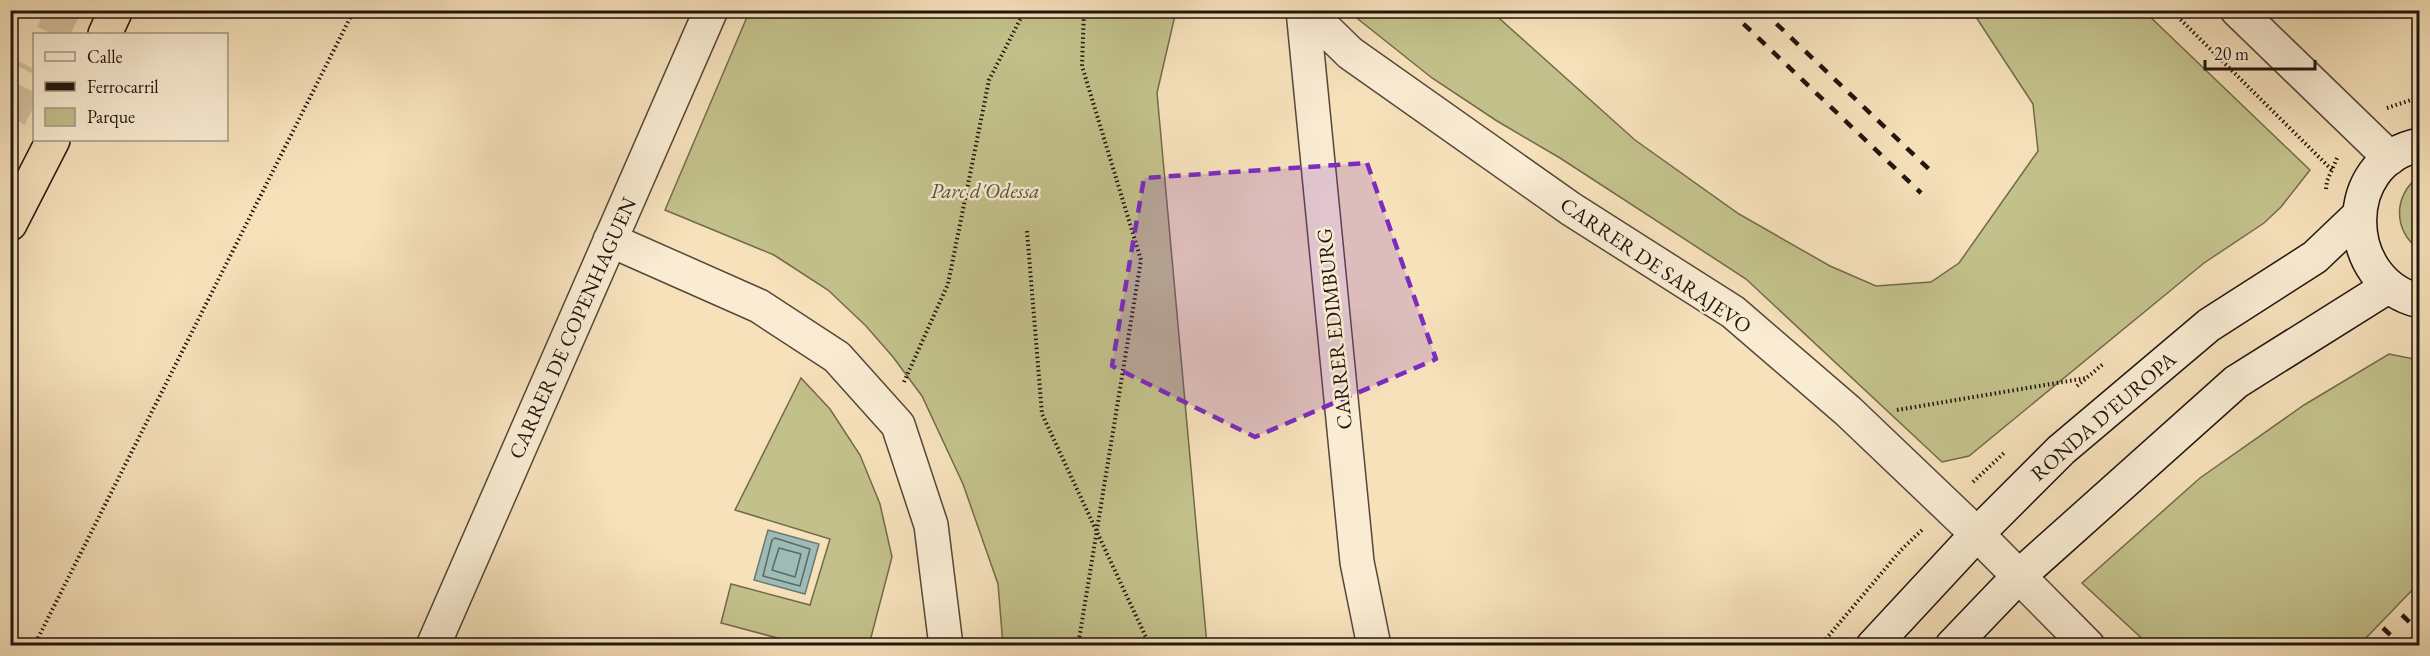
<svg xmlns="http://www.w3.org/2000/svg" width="2430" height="656" viewBox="0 0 2430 656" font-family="'EB Garamond',serif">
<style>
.green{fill:#c3c18b;stroke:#726a4c;stroke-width:1.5}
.water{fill:#9ebcb7;stroke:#6c7973;stroke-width:1.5}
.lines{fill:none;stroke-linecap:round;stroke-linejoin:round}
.shore{stroke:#5f6862;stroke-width:1.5}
.highway-tunnel{stroke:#d6c2a1;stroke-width:33;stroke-dasharray:33 16;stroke-linecap:butt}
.street-casing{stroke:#564739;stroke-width:36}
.secondary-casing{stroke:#20140e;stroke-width:36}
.highway-casing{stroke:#20140e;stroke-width:36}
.path{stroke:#20140e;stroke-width:4;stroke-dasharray:1.5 3;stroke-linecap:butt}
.street{stroke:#f9ecd3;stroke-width:33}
.secondary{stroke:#f9ecd3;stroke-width:33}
.highway{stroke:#f6e1bb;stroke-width:33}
.rail{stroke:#20140e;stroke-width:4.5;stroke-dasharray:10 10;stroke-linecap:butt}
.marked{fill:#7b2cbf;fill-opacity:0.2;stroke:#7b2cbf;stroke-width:4.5;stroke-dasharray:12 8;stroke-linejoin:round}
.labels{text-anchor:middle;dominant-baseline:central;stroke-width:5;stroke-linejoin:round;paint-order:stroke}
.park-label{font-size:21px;font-style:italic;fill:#59513a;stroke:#f9ecd3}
.street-label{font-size:21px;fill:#20140e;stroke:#f9ecd3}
</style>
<rect width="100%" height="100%" fill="#f6e1bb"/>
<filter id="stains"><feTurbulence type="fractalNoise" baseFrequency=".00333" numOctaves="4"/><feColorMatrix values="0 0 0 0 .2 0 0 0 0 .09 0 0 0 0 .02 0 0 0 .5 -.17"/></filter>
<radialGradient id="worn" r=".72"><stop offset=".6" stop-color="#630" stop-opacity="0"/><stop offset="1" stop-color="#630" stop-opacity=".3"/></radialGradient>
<path class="green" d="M750,10L1176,11L1157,93L1207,645H1003L998,584L963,484L922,396L893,357L866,326L828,290L774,255L665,210Z
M1348,11H1491L1635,140L1739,214L1830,266L1876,286L1931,282L1959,263L2038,151L2033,104L1972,11H2144L2310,170L2281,207L2264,223L2204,263L1969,456L1942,462L1746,279L1560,158L1497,121L1432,78Z
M2419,177V249C2393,232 2393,194 2419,177Z
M2389,354L2419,360V583L2365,639L2371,645H2149L2082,583L2200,478L2304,405Z
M801,378L830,409L860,455L880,504L892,557L869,645H804L721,623L731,584L810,605L830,539L735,510Z"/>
<path class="water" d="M768,530L819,544L805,594L754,580Z"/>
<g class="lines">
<path class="shore" d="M775,538L810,549L800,586L763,576L772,540Z
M779,548L801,554L795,577L772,570Z"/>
<path class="highway-tunnel" d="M52,34L64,10
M10,117L34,69"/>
<defs>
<path id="street" d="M1303,10L1357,562L1374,646
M1306,10L1350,53L1571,209L1733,312L1848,411L1977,534L2088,646
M2237,10L2390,158
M610,240L759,306L837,357L898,425L931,525L946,646
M433,646L711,10"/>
<path id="secondary" d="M2420,145C2338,160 2341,283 2420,301
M1873,646L1977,534L2061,450L2209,325L2315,257L2358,216
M1952,646L2018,577L2236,382L2389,286"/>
<path id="highway" d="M105,34L116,10
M10,224L53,140"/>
</defs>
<use href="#street" class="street-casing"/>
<use href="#secondary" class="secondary-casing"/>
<use href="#highway" class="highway-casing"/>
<path class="path" d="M2171,10L2332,170
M2387,108L2420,97
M2326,189L2327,181L2338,156
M1027,231L1042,414L1150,646
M904,382L948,284L989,80L1025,10
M2077,386L2103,364
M1897,410L2086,378
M1973,482L2005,452
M2005,640L2024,646
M34,646L354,10
M1078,646L1141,260L1082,66L1084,10
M1820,646L1901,550L1922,530"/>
<use href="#street" class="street"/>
<use href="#secondary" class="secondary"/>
<use href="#highway" class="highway"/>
<path class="rail" d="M1729,10L1921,193
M1762,10L1934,174
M2402,615L2420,632
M2383,628L2402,646"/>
</g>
<path class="marked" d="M1367,163L1436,359L1255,437L1112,366L1144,178Z"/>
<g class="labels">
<g class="park-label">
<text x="985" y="190">Parc d'Odessa</text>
</g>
<g class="street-label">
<text transform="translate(1656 265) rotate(34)">CARRER DE SARAJEVO</text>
<text transform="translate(572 328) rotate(-66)">CARRER DE COPENHAGUEN</text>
<text transform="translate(1334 329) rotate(-96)">CARRER EDIMBURG</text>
<text transform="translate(2103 416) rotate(-41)">RONDA D'EUROPA</text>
</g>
</g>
<rect width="2430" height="656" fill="none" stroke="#f6e1bb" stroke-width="36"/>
<rect x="12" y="12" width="2406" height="632" fill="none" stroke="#20140e" stroke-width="3"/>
<rect x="18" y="18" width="2394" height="620" fill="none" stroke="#20140e" stroke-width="1.5"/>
<rect x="33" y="33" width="195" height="108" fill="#f9ecd3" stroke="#a29684" stroke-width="1.5"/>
<rect x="45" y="52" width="30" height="9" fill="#f9ecd3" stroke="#a29684" stroke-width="1.5"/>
<text x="87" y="63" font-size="18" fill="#20140e">Calle</text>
<rect x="45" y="82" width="30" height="9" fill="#20140e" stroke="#a29684" stroke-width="1.5"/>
<text x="87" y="93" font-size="18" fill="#20140e">Ferrocarril</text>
<rect x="45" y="108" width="30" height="18" fill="#c3c18b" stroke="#a29684" stroke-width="1.5"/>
<text x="87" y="123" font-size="18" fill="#20140e">Parque</text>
<path d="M2205 60v9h110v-9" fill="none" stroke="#20140e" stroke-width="3"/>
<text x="2214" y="60" font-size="18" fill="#20140e" stroke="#f9ecd3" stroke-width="4.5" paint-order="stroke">20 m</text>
<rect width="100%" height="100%" filter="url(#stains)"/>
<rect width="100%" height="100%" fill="url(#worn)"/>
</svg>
